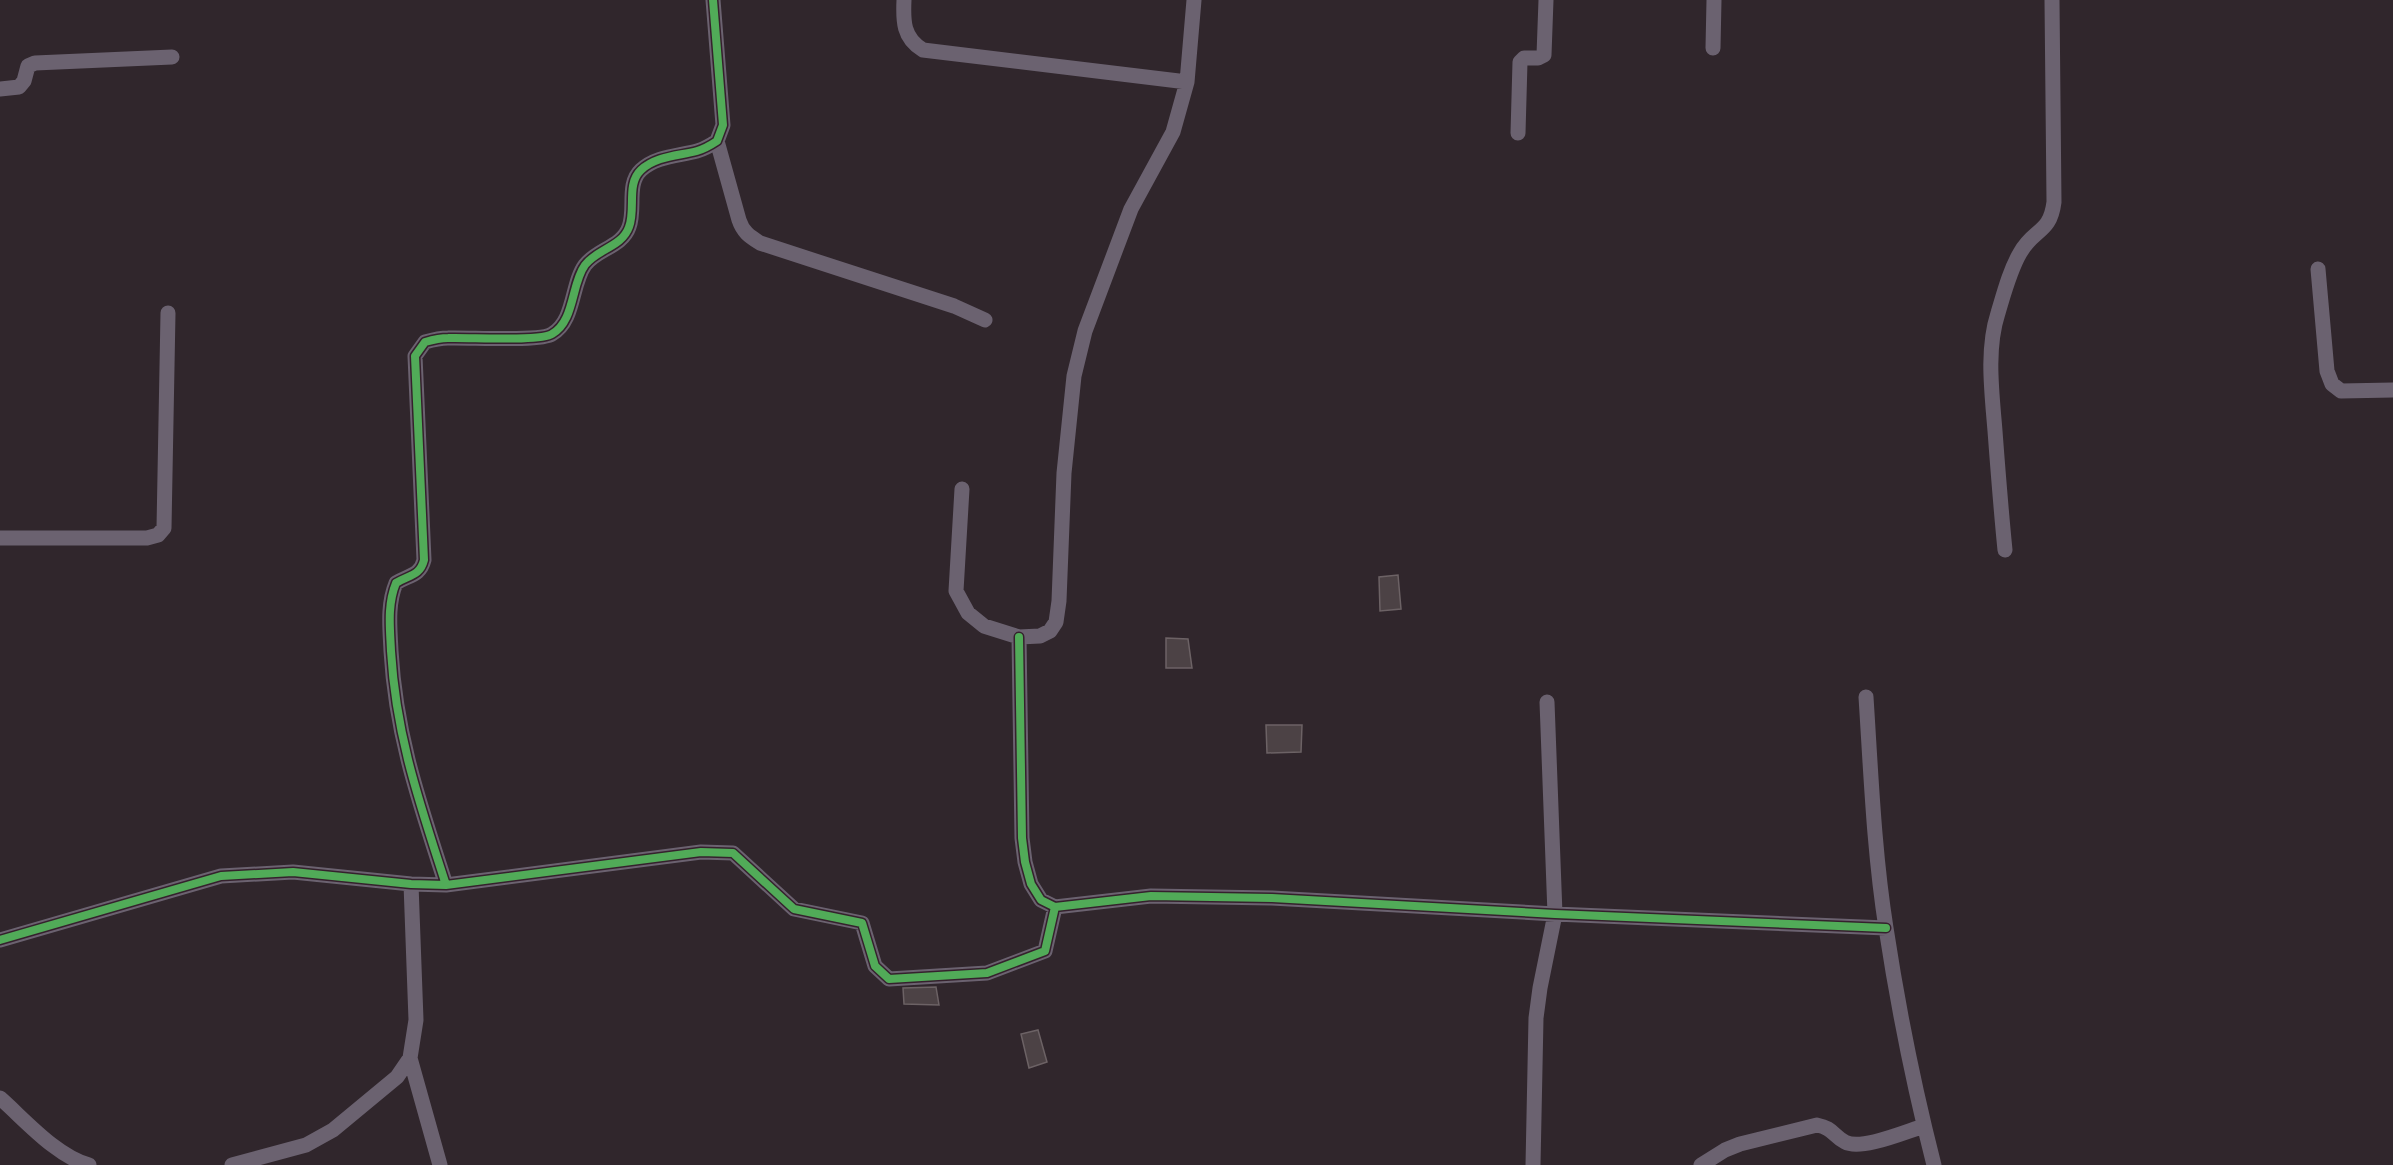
<svg xmlns="http://www.w3.org/2000/svg" width="2393" height="1165" viewBox="0 0 2393 1165" font-family="'Golos Text',sans-serif">
<style>
.building{fill:#4c4245;stroke:#6c6265;stroke-width:1.5}
.lines{fill:none;stroke-linecap:round;stroke-linejoin:round}
.street{stroke:#6b6270;stroke-width:15}
.cycleway-casing{stroke:#35212d;stroke-width:11}
.cycleway{stroke:#51ab58;stroke-width:8}
</style>
<rect width="100%" height="100%" fill="#30262c"/>
<path class="building" d="M1398,575L1401,609L1380,611L1379,577Z
M1166,638L1188,639L1192,668H1166Z
M1266,725H1302L1301,752L1267,753Z
M936,987L939,1005L904,1004L903,988Z
M1038,1030L1047,1062L1029,1068L1021,1034Z"/>
<g class="lines">
<path class="street" d="M904,0C903,21 903,38 923,50L1187,82
M1713,48L1714,0
M0,89L19,87L24,81L28,66L35,63L172,57
M1518,133L1520,62L1524,58H1538L1544,55L1546,0
M717,141L739,220C743,232 749,236 760,243L954,306L985,320
M2318,269L2327,371L2332,384L2341,391L2393,390
M962,489L956,591L968,613L984,626L1019,637L1040,636L1050,631L1056,622L1059,601L1064,473L1074,376L1085,331L1131,209L1173,132L1187,82L1194,0
M0,538H147L158,535L164,528L168,313
M2005,550C2001,510 1998,471 1995,431C1992,393 1986,350 1998,313C2004,293 2010,270 2020,253C2034,228 2050,234 2054,202L2052,0
M1019,637L1022,838L1025,862L1031,884L1041,900L1055,907L1151,896L1272,898L1555,914L1886,928
M1866,697C1871,774 1874,852 1886,928C1898,1007 1914,1087 1934,1165
M446,885C420,804 396,737 391,651C390,628 387,605 396,583C409,575 420,576 424,560L415,356L425,342C432,340 440,338 448,338C467,337 540,342 552,334C575,321 571,284 585,265C597,249 622,247 629,227C636,209 626,184 641,170C656,156 678,156 697,151C704,149 711,145 717,141L723,125L713,0
M0,940L221,876L293,872L411,884L446,885L701,852L733,853L794,909L862,923L875,966L889,979L987,973L1045,951L1055,907
M410,1058L440,1165
M0,1098C25,1120 56,1156 89,1165
M232,1165L306,1145L333,1130L397,1077L410,1058L416,1020L411,884
M1533,1165L1536,1018L1540,988L1555,914L1547,702
M1701,1165L1725,1150L1740,1144L1817,1125C1833,1128 1832,1135 1845,1142C1861,1151 1907,1131 1924,1126"/>
<defs>
<path id="cycleway" d="M1019,637L1022,838L1025,862L1031,884L1041,900L1055,907L1151,896L1272,898L1555,914L1886,928
M446,885C420,804 396,737 391,651C390,628 387,605 396,583C409,575 420,576 424,560L415,356L425,342C432,340 440,338 448,338C467,337 540,342 552,334C575,321 571,284 585,265C597,249 622,247 629,227C636,209 626,184 641,170C656,156 678,156 697,151C704,149 711,145 717,141L723,125L713,0
M0,940L221,876L293,872L411,884L446,885L701,852L733,853L794,909L862,923L875,966L889,979L987,973L1045,951L1055,907"/>
</defs>
<use href="#cycleway" class="cycleway-casing"/>
<use href="#cycleway" class="cycleway"/>
</g>
</svg>
